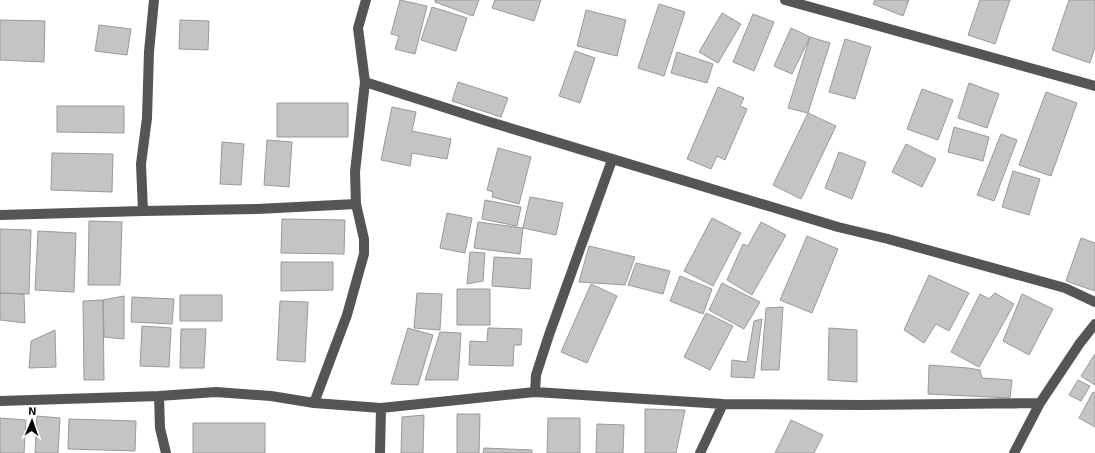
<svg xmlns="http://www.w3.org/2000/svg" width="1095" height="453" viewBox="0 0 1095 453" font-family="'Exo 2',sans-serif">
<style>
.building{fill:#c4c4c4;stroke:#999}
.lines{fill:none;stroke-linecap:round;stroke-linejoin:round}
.minor{stroke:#555;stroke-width:10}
</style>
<rect width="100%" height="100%" fill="#fff"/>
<path class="building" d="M400,0L427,6L415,54L395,49L399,36L391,34Z
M435,0H479L473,16L435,2Z
M495,0H541L534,21L492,8Z
M875,0H909L903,16L873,4Z
M980,0H1010L995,44L968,35Z
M1069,0H1095V47L1090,63L1052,50Z
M659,4L685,12L664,76L638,68Z
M432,7L467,18L456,51L421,40Z
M586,10L626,20L617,56L577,46Z
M722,13L741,24L718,63L699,52Z
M753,14L774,22L754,71L733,62Z
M0,20L45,21L44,62L0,60Z
M180,20L209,21L208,50L179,49Z
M99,25L131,29L127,55L95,51Z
M791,28L810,37L792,74L774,66Z
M810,37L830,43L808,113L788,108Z
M845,39L871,47L855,99L829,92Z
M575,51L595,58L580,103L559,96Z
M677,52L713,64L707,83L671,73Z
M458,82L508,98L501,117L452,101Z
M969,83L999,94L987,128L958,118Z
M718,87L744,98L740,106L747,109L725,160L717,156L711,169L687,159Z
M922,89L953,100L938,140L907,129Z
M1046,92L1077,103L1051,176L1019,165Z
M277,103H348V137H277Z
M57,106H124V133L57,132Z
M392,107L416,112L412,131L451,139L447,159L412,153L410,166L381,160Z
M808,113L836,126L801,199L773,185Z
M954,127L989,137L983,161L948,152Z
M1001,134L1017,140L994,201L977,195Z
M267,140L292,142L289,187L264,185Z
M222,142L244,144L241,185L220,184Z
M906,144L936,159L922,187L892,172Z
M498,148L531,157L519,204L492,197L493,192L487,190Z
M839,152L866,162L852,199L825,188Z
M52,153L113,154L112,192L51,190Z
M1013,171L1040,179L1029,215L1002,207Z
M530,197L563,203L556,235L523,228Z
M485,200L521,207L517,226L482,219Z
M447,213L472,218L465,253L440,248Z
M712,218L741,233L713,286L684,271Z
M282,219L345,220L344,254L281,253Z
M89,221L122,222L120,285H88Z
M478,222L523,228L520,254L474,248Z
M761,222L786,235L752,295L727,280L743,244L748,246Z
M0,229L31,230L29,294L0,293Z
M38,231L76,233L74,292L35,290Z
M807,236L838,249L812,313L780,300Z
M1081,238L1095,243V291L1066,281Z
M589,246L635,257L625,285L579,282Z
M470,252L485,253L483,281L467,284Z
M494,257L532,259L530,289L492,286Z
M281,262H333V290L281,291Z
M636,263L670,271L663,294L628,285Z
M929,275L969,293L949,331L936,324L924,343L904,330Z
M680,276L712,289L703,314L670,301Z
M722,283L760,302L744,329L709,310Z
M591,284L617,296L587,363L561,352Z
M457,289H490V325H457Z
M0,293L24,294L25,323L0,320Z
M417,293L442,294L440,330L414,328Z
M995,293L1014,304L979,367L951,352L980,294L989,299Z
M1022,294L1053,309L1029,355L1003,341Z
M180,295H222V321H180Z
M124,296V339L104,337L103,300Z
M132,297L174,299L172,324L131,322Z
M103,300L104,380H84L83,301Z
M280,301L308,302L305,362L277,360Z
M783,307L779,370H761L766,308Z
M706,313L733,326L710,370L684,357Z
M762,319L754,378L731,377L732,360L747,362L754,321Z
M142,326L171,328L169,367L140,366Z
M408,328L433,335L418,385L391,384Z
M488,328L522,329L521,345H514L513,366L469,365L470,341L487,342Z
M829,328L857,330V382L828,380Z
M181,329H206L204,368H180Z
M55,330L56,367L29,368L31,341Z
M440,332L461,333L458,380H425Z
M1095,354V385L1081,376Z
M929,365L968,368L980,370L982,378L1012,380L1010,398L928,394Z
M1078,380L1090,386L1081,401L1069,395Z
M1093,392L1095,393V427L1079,418Z
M645,409L685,410L676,453H645Z
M457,414H480L479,453H457Z
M424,415L423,453H401L402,417Z
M37,416L60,418L58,453H35Z
M0,418L26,420L24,453H0Z
M548,418H580V453H547Z
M69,419L136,421L135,451L68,449Z
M791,420L823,435L814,453H775Z
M193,423H265V453H193Z
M597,424L624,425L623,453H596Z
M484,448L532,450V453H483Z"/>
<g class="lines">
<path class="minor" d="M785,0L1095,86
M365,82L490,122L838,227L888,239L1065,288L1095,302
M143,211L141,164L147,118L149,52L154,0
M0,215L143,211L257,209L356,204
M535,392L536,375L549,335L612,160
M159,396L160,428L166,453
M0,401L159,396L216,392L271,396L314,403L381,408L535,392L723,404L862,405L1040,403
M314,403L347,315L364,254V239L356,204L355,172L365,82L358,28L366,0
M380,453L381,408
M700,453L723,404
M1014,453L1040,403L1080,343L1095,324"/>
</g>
<g transform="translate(32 421) rotate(2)" stroke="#ffffff" stroke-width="3" paint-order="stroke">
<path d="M0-3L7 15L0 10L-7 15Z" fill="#000000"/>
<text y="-6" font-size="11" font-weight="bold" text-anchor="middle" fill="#000000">N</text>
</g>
</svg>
